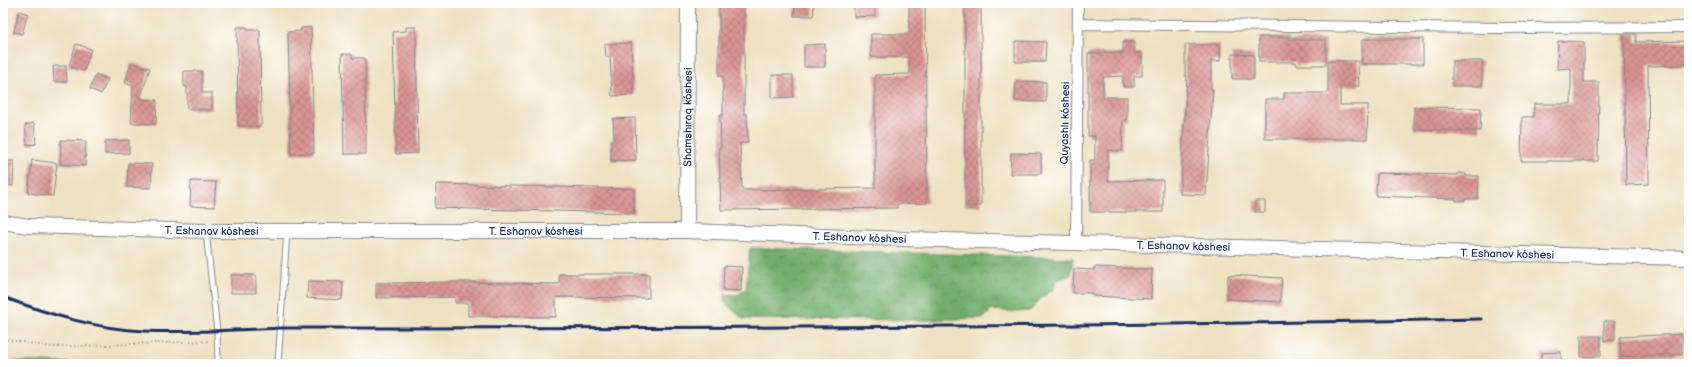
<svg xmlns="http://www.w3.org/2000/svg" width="1692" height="367" viewBox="0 0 1692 367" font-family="'Balsamiq Sans',sans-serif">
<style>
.green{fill:#8ec97d;stroke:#547c6e}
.forest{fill:url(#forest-crowns);stroke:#466e65}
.building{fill:url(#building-cross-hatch)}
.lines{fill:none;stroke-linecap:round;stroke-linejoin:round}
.lane-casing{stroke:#848890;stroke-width:7}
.street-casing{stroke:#848890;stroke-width:12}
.secondary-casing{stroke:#848890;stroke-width:16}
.path{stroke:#848890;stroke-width:2;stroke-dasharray:1 3;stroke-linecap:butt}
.lane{stroke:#fff;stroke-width:5}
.street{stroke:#fff;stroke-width:10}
.secondary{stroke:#fff;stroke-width:14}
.rail{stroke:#1b2f5e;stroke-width:3}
.labels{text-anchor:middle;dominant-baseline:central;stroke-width:3;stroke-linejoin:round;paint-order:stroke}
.street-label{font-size:11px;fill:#1b2f5e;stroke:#fff}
</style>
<defs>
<pattern id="forest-crowns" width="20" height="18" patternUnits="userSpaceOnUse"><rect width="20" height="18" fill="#72ad6c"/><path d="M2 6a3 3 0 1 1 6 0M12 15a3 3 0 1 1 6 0" fill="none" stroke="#5d8d5c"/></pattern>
<pattern id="building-cross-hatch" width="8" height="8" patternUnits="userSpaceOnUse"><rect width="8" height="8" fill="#d99491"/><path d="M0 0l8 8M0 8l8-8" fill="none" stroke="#af797a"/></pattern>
</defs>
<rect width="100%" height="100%" fill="#fff"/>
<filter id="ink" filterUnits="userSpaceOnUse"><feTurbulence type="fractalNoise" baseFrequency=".025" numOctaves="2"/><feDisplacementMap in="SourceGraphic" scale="8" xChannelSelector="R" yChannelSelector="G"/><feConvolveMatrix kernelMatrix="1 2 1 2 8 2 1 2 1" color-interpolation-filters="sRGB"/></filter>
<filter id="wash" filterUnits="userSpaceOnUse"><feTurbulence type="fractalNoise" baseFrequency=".012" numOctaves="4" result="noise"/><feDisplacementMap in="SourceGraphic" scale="16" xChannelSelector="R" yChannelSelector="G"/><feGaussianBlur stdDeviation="0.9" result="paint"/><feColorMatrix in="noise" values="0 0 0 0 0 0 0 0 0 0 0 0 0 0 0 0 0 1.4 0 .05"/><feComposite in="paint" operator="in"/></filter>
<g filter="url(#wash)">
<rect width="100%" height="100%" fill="#ede1c1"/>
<path class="green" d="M3,361L105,364H3Z"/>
<path class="forest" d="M750,248L1073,258L1071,275L1057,280L1053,290L1042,297L1030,311L1017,312L992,310L984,318L927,320L743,319L724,302L725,294L738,295L746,289Z"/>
<g id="blocks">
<path class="building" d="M719,3H744V114H747L748,143H740L742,190L875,188V75L910,74L909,57H871V34H909V3H925L927,203L897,204V208L721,210L719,147H721L720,115H723V76H719Z
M795,3H814L813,16H794Z
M854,3H875V16L854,17Z
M965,3H981V206H965Z
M19,11L28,14L22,34L14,32Z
M237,27H247V30H260L261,126H238Z
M311,27L314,153L291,154L288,32L301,31V28Z
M406,27H416L418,153L396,154L393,32L406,31Z
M1624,34H1636V42L1689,41V65L1648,66L1649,184L1626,185Z
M1259,37H1289V40H1326V65H1296V62H1259Z
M1362,39H1423V64H1362Z
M1015,41L1046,42L1045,62H1015Z
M1558,41L1584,42V82H1599L1598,161H1521L1522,117H1534V104H1571V68L1557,69Z
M1123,42H1134L1135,53H1142V76H1134V87H1123V76L1103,77V97H1127V120H1123L1122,151L1108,150V181L1163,180V212H1090V160H1095V136H1088V53H1123Z
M631,43L634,95L612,96L610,57H606L605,44Z
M76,44L91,49L84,71L69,66Z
M825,44V67H804V45Z
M1220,44V61H1211V89H1213L1206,195L1180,194L1187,76H1185V45Z
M342,54H352V58H365L366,154H344Z
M1232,54L1254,55V79H1232Z
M1328,61H1358L1359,86H1340V105H1368L1367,139H1265V99H1284V93H1328Z
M1452,61H1482V86H1452Z
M131,63L150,68L140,99L157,100L156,124L131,123L133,86L125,83Z
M53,66H66L67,82H54Z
M184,71H202V93H212V110L187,109V87L184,86Z
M96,74L108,79L101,94L90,89Z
M772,75H793V97L772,98Z
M1016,81L1046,82V102L1015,101Z
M1414,107L1481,108L1480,131L1414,129Z
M635,118L636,160L611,161V140L614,141L613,119Z
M34,123L36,144L27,145L25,125Z
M61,140L86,141L85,166L60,164Z
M129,140V153L105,154V141Z
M1011,153L1041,154V174H1010Z
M32,160L57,163L53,196L28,193Z
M3,161H14L13,186L3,185Z
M128,163L152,164L151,188L127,187Z
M1377,173L1458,175V173L1466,174V176H1479L1478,199H1465V201H1456V199L1376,196Z
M191,181L216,182L214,207L190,206Z
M436,184L634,189V213L435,208Z
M1255,201H1265V212H1255Z
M724,266L742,267L741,291L723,290Z
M1094,267L1152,269L1151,299L1093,296V293H1073L1074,269L1094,270Z
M559,274H649V298L556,297V317L468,316V303H455V297L376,298V283L465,282L559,284Z
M231,275H256V293H231Z
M1228,275L1282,278L1280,302L1227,299Z
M308,281L343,282L342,300L307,298Z
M1604,321H1615V340L1604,341Z
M1682,334V354L1621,357L1620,337Z
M1581,336H1601V356L1581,357Z
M1561,352V364H1541V353Z"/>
</g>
</g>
<g filter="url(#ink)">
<use href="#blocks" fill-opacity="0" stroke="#848890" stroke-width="1"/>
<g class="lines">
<defs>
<path id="lane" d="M206,232L217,331L218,364
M278,364L287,231"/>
<path id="street" d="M1078,24L1503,28L1689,27
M1076,243L1078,3"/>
<g id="secondary">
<path id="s1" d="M3,222L29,226L206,231H687L903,239L1689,258"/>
<path id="s2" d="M687,231L688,3"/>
</g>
</defs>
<use href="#lane" class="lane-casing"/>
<use href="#street" class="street-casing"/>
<use href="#secondary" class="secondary-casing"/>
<path class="path" d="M3,339L52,347L210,341"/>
<use href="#lane" class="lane"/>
<use href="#street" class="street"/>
<use href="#secondary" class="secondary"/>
<path class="rail" d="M3,297C48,314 96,329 144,331C190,333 236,330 281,328C681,328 1081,327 1481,319"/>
</g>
</g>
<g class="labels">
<g class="street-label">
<text stroke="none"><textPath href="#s2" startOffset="114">Shamshıraq kóshesi</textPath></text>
<text transform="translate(1065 123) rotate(-89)">Quyashlı kóshesi</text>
<text stroke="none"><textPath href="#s1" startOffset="209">T. Eshanov kóshesi</textPath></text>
<text stroke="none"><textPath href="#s1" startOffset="533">T. Eshanov kóshesi</textPath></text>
<text stroke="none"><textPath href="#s1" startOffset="857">T. Eshanov kóshesi</textPath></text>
<text stroke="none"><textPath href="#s1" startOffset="1181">T. Eshanov kóshesi</textPath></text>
<text stroke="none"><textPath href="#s1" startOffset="1505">T. Eshanov kóshesi</textPath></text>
</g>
</g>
<rect width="1692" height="367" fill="none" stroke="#fff" stroke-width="16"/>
</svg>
